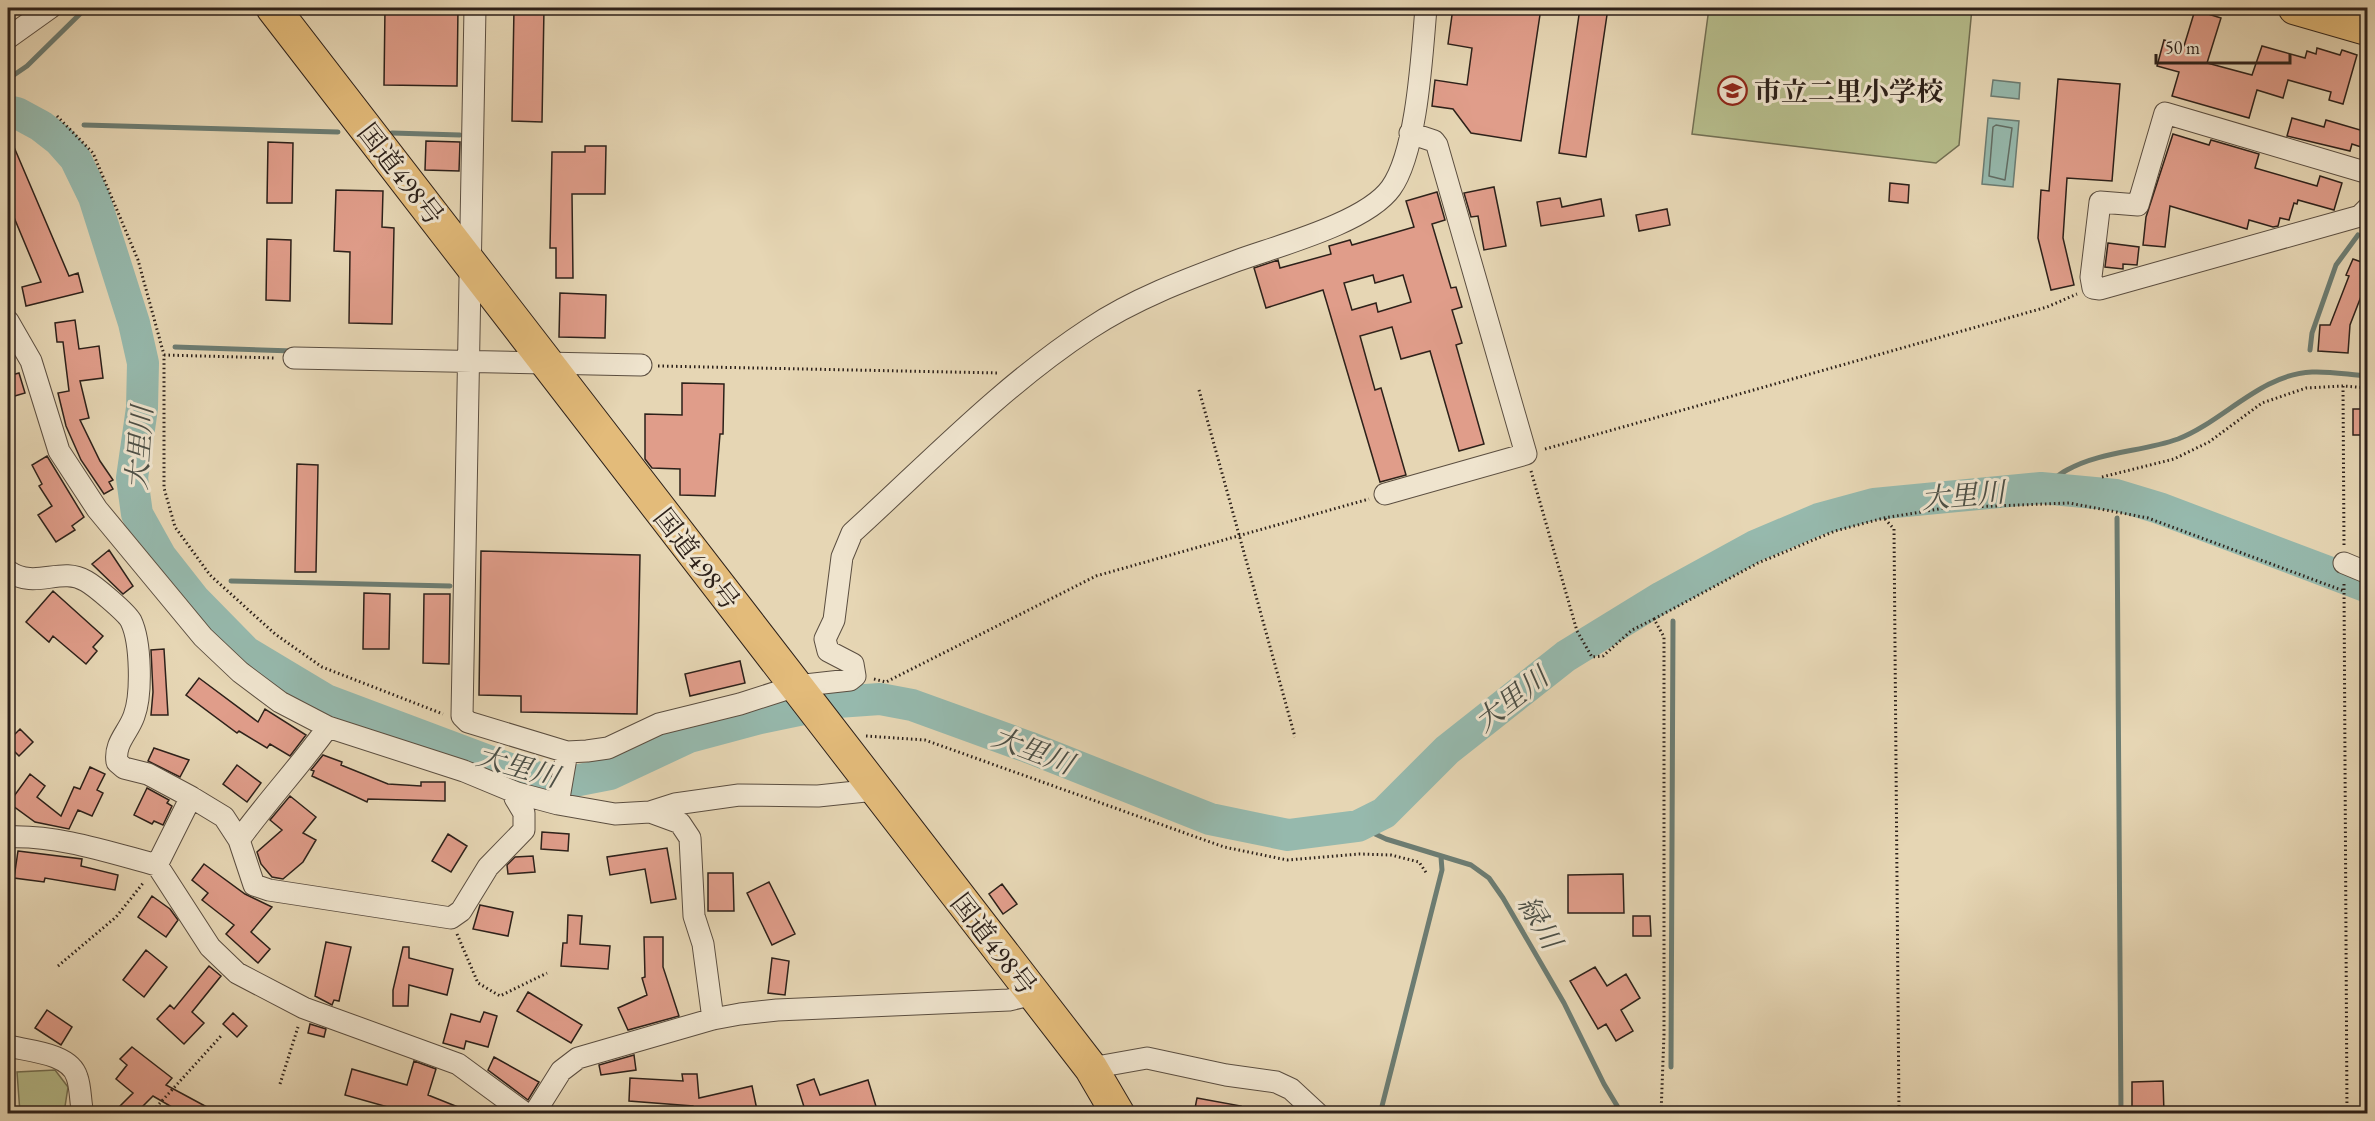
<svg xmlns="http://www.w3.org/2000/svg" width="2375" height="1121" viewBox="0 0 2375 1121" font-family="'EB Garamond','Noto Serif JP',serif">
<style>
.green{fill:#b6bd8c;stroke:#726f53;stroke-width:1.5}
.water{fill:#96b9ad;stroke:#6c7c72;stroke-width:1.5}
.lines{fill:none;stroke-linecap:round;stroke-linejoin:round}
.shore{stroke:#626d64;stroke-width:1.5}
.stream{stroke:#6c7c72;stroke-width:5}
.river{stroke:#96b9ad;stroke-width:32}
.building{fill:#e09d8a;stroke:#2d211a;stroke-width:1.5;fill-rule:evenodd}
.street-casing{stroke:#5b4e40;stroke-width:23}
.highway-casing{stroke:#2d211a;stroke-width:35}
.path{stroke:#2d211a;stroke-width:3;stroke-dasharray:1.5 3;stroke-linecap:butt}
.street{stroke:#efe4ce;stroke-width:21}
.highway{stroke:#e3bb7a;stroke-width:33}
.labels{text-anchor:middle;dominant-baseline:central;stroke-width:6;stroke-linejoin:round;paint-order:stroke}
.poi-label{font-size:27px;font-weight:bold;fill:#2d211a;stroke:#efe4ce;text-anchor:start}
.street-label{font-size:27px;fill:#2d211a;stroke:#efe4ce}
.water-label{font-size:28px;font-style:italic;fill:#4c4f46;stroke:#efe4ce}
</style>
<rect width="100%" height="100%" fill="#e6d6b4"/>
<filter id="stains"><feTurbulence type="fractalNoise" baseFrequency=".00333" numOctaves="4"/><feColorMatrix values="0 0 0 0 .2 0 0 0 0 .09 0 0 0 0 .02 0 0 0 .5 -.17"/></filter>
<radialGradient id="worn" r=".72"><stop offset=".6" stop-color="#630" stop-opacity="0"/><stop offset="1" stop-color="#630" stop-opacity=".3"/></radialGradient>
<path class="green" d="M1709,8H1972L1959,145L1936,163L1692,134Z
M55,1070L68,1087L64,1113H20L17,1072Z"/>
<path class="water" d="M1993,80L2020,83L2019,99L1991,96Z
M1988,118L2019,121L2013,187L1982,184Z"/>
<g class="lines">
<path class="shore" d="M1996,125L2012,128L2005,180L1989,176L1993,127Z"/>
<path class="stream" d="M8,79L27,66L86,8
M84,125L338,132
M392,133L460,135
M175,347L293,351
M2310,350L2312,333L2336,265L2358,235
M2041,488C2050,482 2058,475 2067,470C2101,451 2142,452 2178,439C2224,421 2261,374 2312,372C2330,371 2350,375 2368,376
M2117,518L2121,1114
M231,581L450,586
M1358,826L1386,839L1471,865L1489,878L1503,898L1564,1003L1604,1084L1622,1114
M1671,1067L1673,621
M1380,1114L1442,870L1441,857"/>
<path class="river" d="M8,111L17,113L41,126L59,140L75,158L94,197L134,323L143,363L142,408L132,478L137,514L161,557L194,599L246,652L326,700L518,772L543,779L574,781L610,774L689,737L760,718L837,702L880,699L912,705L1028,747L1210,819L1288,835L1358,826L1384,813L1447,750L1566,656L1662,597L1755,546L1819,519L1874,504L2041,488L2116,495L2159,508L2368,587"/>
</g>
<path class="building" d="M385,8H458L457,86L384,85Z
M514,8H544L542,122L512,121Z
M1453,8H1541L1521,141L1471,133L1453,109L1432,106L1435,80L1467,85L1472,48L1448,44Z
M1580,8H1608L1586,157L1559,153Z
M2195,10L2221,18L2207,63L2252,75L2262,46L2305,58L2307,51L2316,54L2317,48L2340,55L2342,50L2357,55L2343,104L2329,100L2331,92L2288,80L2283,98L2257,90L2249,118L2172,96L2179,72L2157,66L2164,40L2184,46Z
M2058,79L2120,84L2112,181L2067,178L2063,238L2074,285L2051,290L2038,238L2041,190L2049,191Z
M2292,118L2324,127L2326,120L2367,132V149L2352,144L2350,151L2287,136Z
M8,133L69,276L78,273L83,292L26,306L22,287L41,282L8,203Z
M2173,134L2209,145L2211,140L2259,154L2255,168L2317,186L2320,176L2342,183L2334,210L2298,200L2297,204L2294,203L2289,220L2280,218L2278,226L2273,227L2249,220L2247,229L2170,206L2165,247L2143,245L2146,217Z
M426,141L460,142L459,171L425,170Z
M268,142L293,143L292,203H267Z
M585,146H606L605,194H572L573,278H556V248H550L552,152H585Z
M1890,183L1909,185L1908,203L1889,201Z
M1494,187L1506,246L1484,250L1478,216L1471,217L1464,193Z
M336,190L383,191L382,227L394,228L392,324L349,323L350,252L334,251Z
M1437,192L1445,220L1432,224L1451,288L1456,287L1462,307L1452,310L1462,343L1456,345L1484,444L1459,451L1430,351L1401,359L1392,327L1360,336L1375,390L1381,388L1406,475L1380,482L1323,290L1266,308L1254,268L1278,260L1280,268L1331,254L1329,246L1350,240L1352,245L1414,227L1406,201ZM1373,275L1375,283L1403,275L1411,302L1378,312L1376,303L1352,310L1344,283Z
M1560,198L1562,207L1601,199L1604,216L1541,226L1537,202Z
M1667,209L1670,225L1639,231L1636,215Z
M267,239L291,240L290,301L266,300Z
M2108,243L2139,247L2137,265L2123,264V269L2105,267Z
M2353,259L2367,264V281L2350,325L2348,353L2318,351L2320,325H2330L2349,276L2346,275Z
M560,293L606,295L605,338L559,337Z
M75,320L79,349L99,346L103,378L80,381L89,418L80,420L100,461L113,480L109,482L113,489L104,494L81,460L66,426L58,393L69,391L63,342H57L55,323Z
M19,373L25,393L8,398V376Z
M682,383L724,384L723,434H720L715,496L680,495V469L652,468L645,459V414L682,415Z
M2353,409H2367V435H2353Z
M47,456L84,517L72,526L75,530L56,542L38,515L52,506L39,486L42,484L32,465Z
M297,464L318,465L316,572H295Z
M109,550L133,586L123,594L92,564Z
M481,551L640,555L637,714L521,712V696L479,695Z
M53,591L103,636L93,647L97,651L86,664L53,636L49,642L26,622Z
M364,593L390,594L389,649H363Z
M424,594H450L449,664L423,663Z
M164,649L168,715H151L153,692L151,650Z
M740,661L745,683L690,696L685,674Z
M199,678L258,722L265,709L306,735L290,756L270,744L267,748L239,731L237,733L186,695Z
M20,729L33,742L19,756L8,745V741Z
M154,748L189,760L180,777L148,761Z
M323,755L342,762L341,765L388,784L421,786V782H445V801L368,799L367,802L312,776L314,771L311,770Z
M237,765L261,783L247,802L223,784Z
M90,767L105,774L97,790L103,793L92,816L78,810L69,829L35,822L9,803L30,774L45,786L37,797L61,816L74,787L80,789Z
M147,788L169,800L167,803L172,806L163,825L154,821L152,824L134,815Z
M290,796L316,817L303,833L316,840L303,862L283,879L272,877L261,864L257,852L282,830L270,820Z
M542,832L569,834L568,851L541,849Z
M448,834L467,846L451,872L432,861Z
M667,848L676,899L651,903L645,869L610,875L607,857Z
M18,851L82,859L81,866L118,875L115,890L45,878L44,882L14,878Z
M533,856L535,872L508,874L507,865L515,857Z
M204,864L245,894L272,907L251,932L270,949L258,963L226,934L234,925L202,900L208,893L192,880Z
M708,873H733L734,911H708Z
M1623,874L1624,913H1568V875Z
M769,882L795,934L772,945L747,893Z
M1002,884L1017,904L1003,914L989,894Z
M152,896L170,909L178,920L166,937L138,917Z
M480,905L513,912L508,936L473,929Z
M568,915L582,916L580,944L610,946L608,969L561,966L563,943H567Z
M1633,916H1650L1651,936H1633Z
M644,937H663V967L679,1016L628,1030L618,1008L647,995L642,978L645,977Z
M326,942L351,947L339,1001L334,1000L332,1005L315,996Z
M403,947H409V958L453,969L447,995L409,985L408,1006H393V990Z
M146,950L167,967L144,997L123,980Z
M772,958L789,961L785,995L768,993Z
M209,966L221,976L192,1012L204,1023L184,1044L157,1019L170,1005L174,1009Z
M1595,967L1607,986L1626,974L1640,998L1621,1010L1633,1031L1616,1041L1606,1024L1598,1029L1570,981Z
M528,992L582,1025L571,1043L517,1011Z
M47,1010L72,1027L61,1045L35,1028Z
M484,1012L497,1016L488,1047L466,1041L464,1049L443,1043L451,1014L480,1022Z
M233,1013L247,1026L237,1037L223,1024Z
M310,1024L326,1029L324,1037L308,1033Z
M132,1047L172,1078L166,1085L218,1113H182L153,1096L136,1113H113L133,1093L116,1079L127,1065L120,1059Z
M634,1055L636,1070L601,1075L599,1065Z
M494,1057L539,1082L528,1100L488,1070Z
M414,1061L436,1069L428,1095L473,1113H409L345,1095L352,1069L407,1085Z
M682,1074H697L699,1098L752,1086L757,1110L740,1113H695L693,1106L629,1101L630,1078L683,1081Z
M814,1079L820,1095L868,1080L878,1113H806L797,1085Z
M2163,1081L2164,1113H2132V1082Z
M1197,1098L1241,1106L1240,1113H1194Z"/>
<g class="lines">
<defs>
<path id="street" d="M475,8L462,716L468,722L567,752L587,751L608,748L659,724L740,704L796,686L850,680L855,676L853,664L828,651L825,639L834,620L842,557L852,533C929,463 1002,386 1089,329C1134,299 1185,280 1236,261C1277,246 1366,223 1391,188C1417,152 1422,54 1426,8
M8,38L50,8
M2368,173L2165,113L2138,205L2100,202L2091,277L2093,288L2100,289L2360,216L2368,208
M8,321L31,361L59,451L97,509L203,637L240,672L280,702L328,727L464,771L517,793L558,804L615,814L650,812L675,804L739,795L818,796L875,790
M294,358L641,365
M1385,494L1526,454L1437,145L1434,141L1410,133
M2344,563L2368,573
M8,571C36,590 60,566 86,581C95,586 127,613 131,621C141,642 142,695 134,716C128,733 114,743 117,762L124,768L148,774L191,797L157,865L210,947L237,973L304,1008L458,1064L526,1114
M191,797L224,817L239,840L254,885L269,890L451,918L461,911L488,867L524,830V813L515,798L517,793
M558,804L567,752
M650,812L680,823L690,838L694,916L703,944L713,1019
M8,837C59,835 108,852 157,865
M239,840C267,801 300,766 328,727
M8,1046C28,1051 70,1053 77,1077C81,1088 80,1102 83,1114
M1091,1068L1147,1058L1226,1075L1276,1082L1291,1089L1318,1114
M534,1114L561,1071L578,1058L713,1019L740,1014L777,1010L1009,1000L1034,994"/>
<path id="highway" d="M273,8L1091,1068L1118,1114
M2295,8L2368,29"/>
</defs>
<use href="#street" class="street-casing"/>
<use href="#highway" class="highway-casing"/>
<path class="path" d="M57,116L93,153L138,260L164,355V488L175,527L210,575L275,634L322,667L443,714
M164,355L276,358
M658,366L999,373
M1199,390L1295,737
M1545,449L2047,307L2077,294
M1531,471L1577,631L1592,657L1603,656L1632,630L1654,619L1664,637V1034L1661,1114
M2102,477L2174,459L2209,442L2262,403L2306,388L2343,386
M1885,519L1894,529L1899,1114
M2344,545L2343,386L2368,388
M2344,584L2347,1114
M1654,619L1758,563L1835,531L1884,518L1945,508L2069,503L2148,518L2344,591
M874,679L886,682L1096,576L1369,499
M866,736L925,740L1224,847L1287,860L1360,854L1391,855L1419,862L1427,874
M457,934L478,983L500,996L547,973
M58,966L116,917L144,882
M280,1084L298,1027
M797,1110L798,1114
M150,1114L221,1036"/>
<use href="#street" class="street"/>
<use href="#highway" class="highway"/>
</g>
<defs>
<symbol id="school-ring" viewBox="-11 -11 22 22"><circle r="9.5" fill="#efe4ce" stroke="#8f2418" stroke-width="1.5"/><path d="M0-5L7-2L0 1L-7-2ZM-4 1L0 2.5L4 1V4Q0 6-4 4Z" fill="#8f2418"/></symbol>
</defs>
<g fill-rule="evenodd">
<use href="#school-ring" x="1716" y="74" width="33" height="33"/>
</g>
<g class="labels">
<g class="poi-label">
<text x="1754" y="91">市立二里小学校</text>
</g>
<g class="street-label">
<text transform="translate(401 174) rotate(52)">国道498号</text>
<text transform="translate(697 559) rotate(52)">国道498号</text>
<text transform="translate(994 944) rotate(52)">国道498号</text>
</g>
<g class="water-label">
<text transform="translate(139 448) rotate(-86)">大里川</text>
<text transform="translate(1963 495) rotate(-5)">大里川</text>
<text transform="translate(1511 699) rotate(-38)">大里川</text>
<text transform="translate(1033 750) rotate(21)">大里川</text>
<text transform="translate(518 766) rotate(16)">大里川</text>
<text transform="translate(1540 922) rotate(59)">緑川</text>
</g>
</g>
<rect width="2375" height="1121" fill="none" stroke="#e6d6b4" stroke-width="30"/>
<rect x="9" y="9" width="2357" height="1103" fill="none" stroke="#2d211a" stroke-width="3"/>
<rect x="15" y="15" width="2345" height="1091" fill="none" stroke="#2d211a" stroke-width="1.5"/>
<path d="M2156 54v9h134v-9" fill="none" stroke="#2d211a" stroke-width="3"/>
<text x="2165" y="54" font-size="18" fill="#2d211a" stroke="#efe4ce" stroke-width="4.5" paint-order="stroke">50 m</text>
<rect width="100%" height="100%" filter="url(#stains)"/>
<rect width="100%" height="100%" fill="url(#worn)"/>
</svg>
